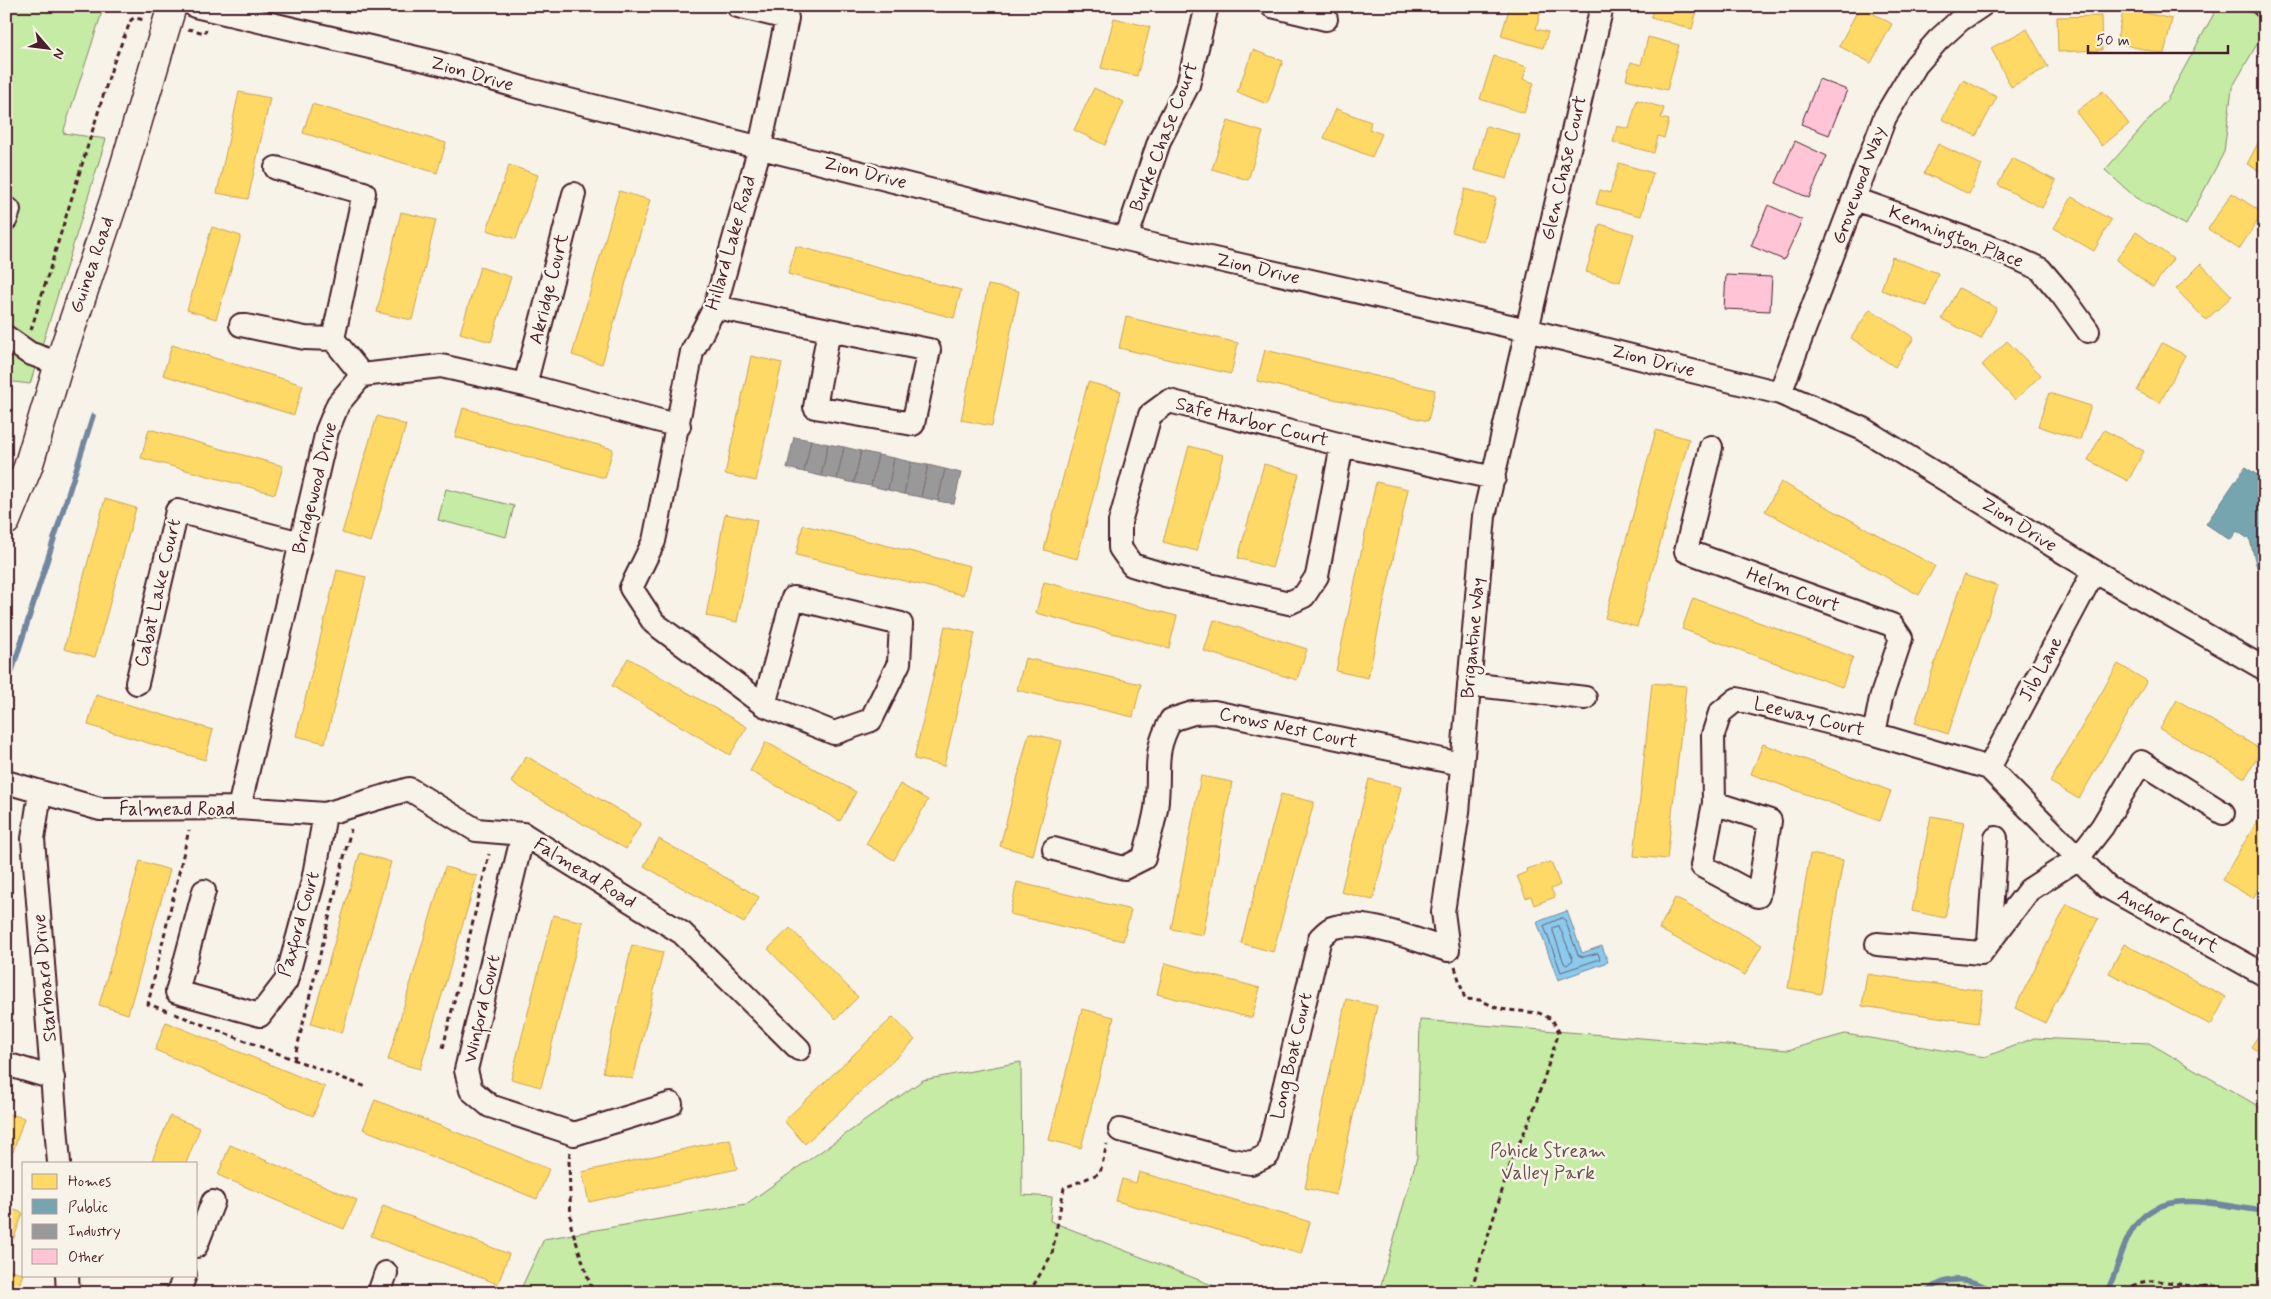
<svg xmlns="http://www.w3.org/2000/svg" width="2271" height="1299" viewBox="0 0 2271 1299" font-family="Mynerve,sans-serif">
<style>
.green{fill:#c5eba5;stroke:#888568}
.water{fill:#8bcaec;stroke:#71869f}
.homes{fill:#ffd966;stroke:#c9a154}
.public{fill:#76a5af;stroke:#697d87}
.industry{fill:#999;stroke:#817478}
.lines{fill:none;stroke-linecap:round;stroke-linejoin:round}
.shore{stroke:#646378;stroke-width:1}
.stream{stroke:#71869f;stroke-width:5.5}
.building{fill:#ffc4d6;stroke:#4a1f2b}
.minor-casing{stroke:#4a1f2b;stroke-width:26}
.major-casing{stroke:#4a1f2b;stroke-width:31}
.path{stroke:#4a1f2b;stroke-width:3;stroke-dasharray:5 4;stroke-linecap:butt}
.minor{stroke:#f7f3e8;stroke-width:22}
.major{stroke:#f7f3e8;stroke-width:28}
.labels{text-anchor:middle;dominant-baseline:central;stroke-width:5;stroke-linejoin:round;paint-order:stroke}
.street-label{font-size:19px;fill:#4a1f2b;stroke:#f7f3e8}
.park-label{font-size:19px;fill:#69524a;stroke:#f7f3e8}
</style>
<rect width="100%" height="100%" fill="#f7f3e8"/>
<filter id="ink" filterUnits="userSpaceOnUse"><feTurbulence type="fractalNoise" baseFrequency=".02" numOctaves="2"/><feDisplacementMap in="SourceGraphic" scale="10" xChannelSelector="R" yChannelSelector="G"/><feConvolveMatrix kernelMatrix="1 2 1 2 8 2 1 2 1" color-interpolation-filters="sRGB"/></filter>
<g filter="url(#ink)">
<path class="green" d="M6,6H104L63,133L106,139L30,384L6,381Z
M2218,6C2239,6 2247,10 2265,20V30L2232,88L2224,152L2186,225L2136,198L2105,170L2168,98Z
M446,489L514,506L506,537L438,520Z
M1420,1020L1788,1050L1845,1034L1985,1057L2034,1038L2149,1043L2265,1110V1293H1346L1381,1285L1417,1157Z
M1021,1062L1022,1195L1052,1197L1050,1221L1232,1293H519L544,1239L746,1204L923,1080Z"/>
<path class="water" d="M1567,911L1582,953L1602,946L1608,962L1558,980L1537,922Z"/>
<path class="homes" d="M1510,6H1542L1536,29L1548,32L1543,48L1501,36Z
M1654,6H1698L1692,29L1651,17Z
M1860,6L1892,24L1871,63L1839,46Z
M2124,8L2172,19L2164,54L2116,43Z
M2101,16L2102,50L2058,52L2057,17Z
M1114,18L1150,27L1137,76L1101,68Z
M2027,29L2048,67L2011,87L1991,48Z
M1648,37L1679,45L1667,90L1626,79L1631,62L1641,65Z
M1253,50L1283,61L1267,104L1237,92Z
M1494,56L1527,67L1523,79L1534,83L1524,113L1480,99Z
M1963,80L1997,97L1976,136L1942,119Z
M1094,88L1124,102L1105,145L1074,130Z
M2103,91L2129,124L2102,146L2076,112Z
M239,92L270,98L248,199L217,193Z
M1637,100L1664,108L1661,118L1669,120L1664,138L1658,136L1654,153L1613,142L1617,126L1629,129Z
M312,104L446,143L437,173L303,133Z
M1336,109L1371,122L1369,129L1382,134L1372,157L1324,138Z
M1228,121L1263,132L1248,180L1212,169Z
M1486,126L1520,135L1507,179L1474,170Z
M2265,130V174L2247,164Z
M1938,144L1982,165L1969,194L1924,173Z
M2012,158L2056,181L2042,208L1998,185Z
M1619,163L1653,173L1641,216L1596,204L1600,190L1610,193Z
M509,165L538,175L516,239L487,230Z
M1465,189L1496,198L1484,242L1452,232Z
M619,191L650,200L602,364L572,355Z
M2232,193L2263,213L2239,249L2208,229Z
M2072,197L2111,220L2094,251L2054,228Z
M401,212L436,220L412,320L377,312Z
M1600,224L1634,234L1620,282L1586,272Z
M212,227L241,236L216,319L187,310Z
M2136,232L2173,259L2153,287L2116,260Z
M796,246L961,290L954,318L788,274Z
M1892,257L1938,273L1927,306L1881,290Z
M2201,264L2232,296L2206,320L2176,289Z
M480,267L511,277L491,342L460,333Z
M988,285L1019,291L992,426L961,420Z
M1959,288L1997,308L1981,339L1942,319Z
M1870,309L1914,338L1895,367L1851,338Z
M1126,317L1238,343L1231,374L1119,348Z
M2007,341L2041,375L2015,400L1982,365Z
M2162,343L2185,355L2160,403L2137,391Z
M172,345L303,385L294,415L163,375Z
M1265,350L1435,390L1428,421L1257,381Z
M751,356L782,363L756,481L725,474Z
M1088,382L1121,391L1077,559L1044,550Z
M2049,393L2091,406L2080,440L2038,426Z
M463,408L613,449L605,478L455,437Z
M377,416L406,425L371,542L342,533Z
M149,429L283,466L275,494L141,458Z
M1656,430L1689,439L1637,627L1605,618Z
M2104,430L2144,451L2128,481L2088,460Z
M1189,446L1223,455L1197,551L1163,542Z
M1264,464L1299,474L1272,568L1238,558Z
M1376,482L1408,489L1368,678L1336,671Z
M1781,482L1935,566L1919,595L1765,511Z
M105,499L136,508L95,657L64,649Z
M725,514L757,520L737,622L706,616Z
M803,525L970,566L963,595L796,555Z
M337,570L366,577L325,743L296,736Z
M1964,575L1998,586L1948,734L1915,723Z
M1044,582L1177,616L1169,648L1036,613Z
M1693,598L1853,657L1842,687L1682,629Z
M1214,620L1307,649L1297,680L1204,651Z
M945,626L975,633L944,766L914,759Z
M628,658L747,727L730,755L612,686Z
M1025,658L1141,684L1133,717L1017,690Z
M2118,664L2147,681L2079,799L2050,782Z
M1652,683L1686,686L1667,859L1634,856Z
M96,695L213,730L205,760L88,725Z
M2177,700L2262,750L2245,778L2160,729Z
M1029,733L1062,741L1033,855L1000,846Z
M766,742L856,792L840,821L750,771Z
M1763,744L1891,791L1880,821L1751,774Z
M526,756L641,823L626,849L511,782Z
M1201,776L1232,782L1203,935L1171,929Z
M1369,779L1401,787L1373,900L1341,892Z
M900,784L928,800L894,860L866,844Z
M1281,794L1314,802L1273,952L1241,943Z
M2265,808V878L2253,898L2222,880Z
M1931,816L1964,822L1945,918L1912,911Z
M659,839L759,897L744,923L644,866Z
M360,853L391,862L342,1033L311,1024Z
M1810,854L1843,860L1821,994L1788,988Z
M140,861L170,870L128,1014L99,1005Z
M1551,862L1560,885L1551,889L1555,897L1534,905L1531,896L1526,898L1517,876L1527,872L1526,869Z
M445,867L477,876L420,1069L388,1060Z
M1017,882L1131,910L1123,941L1010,914Z
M1675,898L1762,945L1745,975L1659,929Z
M2067,904L2098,919L2045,1023L2015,1008Z
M553,915L583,922L541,1087L511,1079Z
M790,928L858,997L836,1019L768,949Z
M2124,944L2226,997L2211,1025L2109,973Z
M632,945L663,952L633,1079L603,1072Z
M1165,963L1260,988L1252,1018L1157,994Z
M1867,974L1983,991L1978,1023L1862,1006Z
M1346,999L1377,1006L1336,1195L1305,1188Z
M1082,1009L1114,1017L1081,1148L1049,1140Z
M893,1017L915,1040L805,1144L784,1121Z
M166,1022L325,1087L313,1116L155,1050Z
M2265,1025V1055L2251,1047Z
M375,1100L549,1169L537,1199L363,1129Z
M6,1113L24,1118L13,1152L6,1150Z
M170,1116L200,1128L186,1163H151Z
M730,1139L737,1169L589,1202L582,1172Z
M230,1145L357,1200L344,1229L218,1175Z
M1139,1172L1310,1222L1301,1254L1116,1201L1122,1179L1136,1183Z
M383,1206L509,1254L498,1284L371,1236Z
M6,1207L23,1213L14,1238L6,1235Z
M6,1268L23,1274L16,1293H6Z"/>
<path class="public" d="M2245,467L2265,480V573L2257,568L2250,540L2237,531L2230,540L2206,524Z"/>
<path class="industry" d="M794,437L811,440L804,472L787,468Z
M811,440L828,444L821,476L804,472Z
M828,444L844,447L837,479L821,476Z
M844,447L861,451L854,483L837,479Z
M861,451L878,455L871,486L854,483Z
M878,455L894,458L888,490L871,486Z
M894,458L911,462L904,494L888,490Z
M911,462L928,465L921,497L904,494Z
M928,465L945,469L938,501L921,497Z
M945,469L961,473L954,504L938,501Z"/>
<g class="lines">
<path class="shore" d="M1562,918L1565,920L1578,955L1583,957L1598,953L1600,959L1561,972L1544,926Z
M1559,926L1573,960L1567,965L1564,963L1553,931V928Z"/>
<path class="stream" d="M6,690L93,416
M1926,1293C1947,1273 1974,1278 1996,1293
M2106,1293C2117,1274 2120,1251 2131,1232C2159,1183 2219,1207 2265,1211"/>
</g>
<path class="building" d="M1819,79L1847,90L1829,135L1801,124Z
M1795,141L1827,156L1809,198L1776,183Z
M1768,205L1802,220L1784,260L1751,246Z
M1726,275L1772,277L1770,311L1724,309Z"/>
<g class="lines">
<defs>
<path id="minor" d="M195,6L438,63L529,90L1126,239L1527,330L1780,393L1863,429L2094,571L2265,669
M738,6L787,18L760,147L715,307L692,352L654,541L631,588L654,623L764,705
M1272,6L1326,19
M2264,6H2265
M276,168L364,193L333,339
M1855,199L2001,251L2040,269L2062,295L2088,331
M6,219L9,210
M1126,239L1160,139L1188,85L1207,6
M715,307L829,330
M241,325L305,338L333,339L362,375
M829,330L929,350L913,424L815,407Z
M6,337L29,353L59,364
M525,385L574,194
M1780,393L1885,117L1916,65L1938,40L1960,20L1981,6
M1169,401L1342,445L1317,576L1304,596L1289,603L1165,575L1132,565L1120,548V522L1150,415Z
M1342,445L1494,478
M1711,447L1686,551L1892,625L1901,638L1881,698L1874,734
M793,598L901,624L899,663L871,720L834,733L764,705Z
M137,683L177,511L301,543
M1469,684L1585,698
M1989,768L2094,571
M6,782L100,809L239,808L325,814L409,789L476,830L523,834L682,933L799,1049
M40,793L33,839L59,1163
M1714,803L1770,821L1758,896L1702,866L1714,803L1713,735L1720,713L1737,699L1874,734L1989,768L2107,887L2265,975
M239,808L327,431L338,404L362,375L441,366L525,385L679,426
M523,834L466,1070L471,1090L490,1106L574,1134L671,1104
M1054,849L1124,868L1144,858C1148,839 1156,819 1157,800C1160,766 1153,753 1171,720L1193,713L1214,712L1461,764
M204,891L177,992L260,1015L286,981L313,881L325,814
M1989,942L1996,838
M1877,944L1981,953L2029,890L2077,859L2102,827L2141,762L2223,813
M6,1064L53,1078
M1120,1130L1231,1160L1251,1163L1268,1155L1320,938C1323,935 1328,930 1332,928C1363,917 1417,941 1448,950L1443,912L1458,812L1484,516L1602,6
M196,1246L213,1202
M67,1275L68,1293
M178,1293L185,1275
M379,1293L386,1273"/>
<path id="major" d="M6,521L28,467L59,364L115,198L172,6"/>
</defs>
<use href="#minor" class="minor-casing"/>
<use href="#major" class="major-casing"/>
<path class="path" d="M188,29L205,33L206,29
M31,330L113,64L131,20L134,18L146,20
M1455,967L1465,999L1480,1000L1499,1009L1539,1013L1552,1019L1559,1032L1532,1115L1512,1159L1470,1293
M167,1011L148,1004L189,830
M175,1014L366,1087
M443,1048L489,854
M294,1060L351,829
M570,1152L569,1161L571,1226L593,1293
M1029,1293L1052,1254L1064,1188L1100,1173L1107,1144
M2126,1293C2141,1272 2171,1284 2192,1286C2209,1288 2220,1282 2234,1293"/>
<use href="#minor" class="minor"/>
<use href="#major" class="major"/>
</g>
</g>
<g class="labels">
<g class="street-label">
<text transform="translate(472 74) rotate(16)">Zion Drive</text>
<text transform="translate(1164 137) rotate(-69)">Burke Chase Court</text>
<text transform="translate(1564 168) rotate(-77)">Glen Chase Court</text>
<text transform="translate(865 173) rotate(14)">Zion Drive</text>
<text transform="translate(1859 185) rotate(-70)">Grovewood Way</text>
<text transform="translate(1956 237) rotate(21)">Kennington Place</text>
<text transform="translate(731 243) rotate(-74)">Hillard Lake Road</text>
<text transform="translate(92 265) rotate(-71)">Guinea Road</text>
<text transform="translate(1258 269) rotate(13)">Zion Drive</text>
<text transform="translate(549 289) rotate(-76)">Akridge Court</text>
<text transform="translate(1653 361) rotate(14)">Zion Drive</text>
<text transform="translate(1252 422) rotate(14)">Safe Harbor Court</text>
<text transform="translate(315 488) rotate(-76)">Bridgewood Drive</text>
<text transform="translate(2019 525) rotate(32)">Zion Drive</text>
<text transform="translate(1793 590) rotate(20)">Helm Court</text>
<text transform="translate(158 593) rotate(-77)">Cabat Lake Court</text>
<text transform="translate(1473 638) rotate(-85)">Brigantine Way</text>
<text transform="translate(2041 669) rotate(-62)">Jib Lane</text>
<text transform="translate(1809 717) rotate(14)">Leeway Court</text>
<text transform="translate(1288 728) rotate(12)">Crows Nest Court</text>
<text x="177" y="809">Falmead Road</text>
<text transform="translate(585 873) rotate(32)">Falmead Road</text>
<text transform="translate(2168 921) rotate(29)">Anchor Court</text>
<text transform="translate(299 924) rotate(-74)">Paxford Court</text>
<text transform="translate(45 978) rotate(-95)">Starboard Drive</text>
<text transform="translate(482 1009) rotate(-77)">Winford Court</text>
<text transform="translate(1292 1056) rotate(-77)">Long Boat Court</text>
</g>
<g class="park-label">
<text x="1548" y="1151">Pohick Stream<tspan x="1548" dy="22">Valley Park</tspan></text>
</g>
</g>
<rect width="2271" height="1299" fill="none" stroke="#f7f3e8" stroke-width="25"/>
<rect x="12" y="12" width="2246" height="1274" fill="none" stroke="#4a1f2b" stroke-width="2" filter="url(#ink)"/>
<rect x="22" y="1162" width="175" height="115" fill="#f7f3e8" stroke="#b29e9c"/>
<rect x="32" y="1174" width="25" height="15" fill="#ffd966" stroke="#b29e9c"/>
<text x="68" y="1186" font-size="15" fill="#4a1f2b">Homes</text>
<rect x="32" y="1199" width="25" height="15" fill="#76a5af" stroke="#b29e9c"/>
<text x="68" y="1212" font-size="15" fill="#4a1f2b">Public</text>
<rect x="32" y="1224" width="25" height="15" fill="#999999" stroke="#b29e9c"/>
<text x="68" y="1236" font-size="15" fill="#4a1f2b">Industry</text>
<rect x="32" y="1249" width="25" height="15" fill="#ffc4d6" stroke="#b29e9c"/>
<text x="68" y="1262" font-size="15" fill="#4a1f2b">Other</text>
<g transform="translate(48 48) rotate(118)" stroke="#f7f3e8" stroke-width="4" paint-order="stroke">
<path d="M0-4L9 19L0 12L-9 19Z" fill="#4a1f2b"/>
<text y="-8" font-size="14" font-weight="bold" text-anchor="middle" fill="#4a1f2b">N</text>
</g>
<path d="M2088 45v8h140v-8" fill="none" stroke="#4a1f2b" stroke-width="2.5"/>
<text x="2096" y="45" font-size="15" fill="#4a1f2b" stroke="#f7f3e8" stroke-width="4" paint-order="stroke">50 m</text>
</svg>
